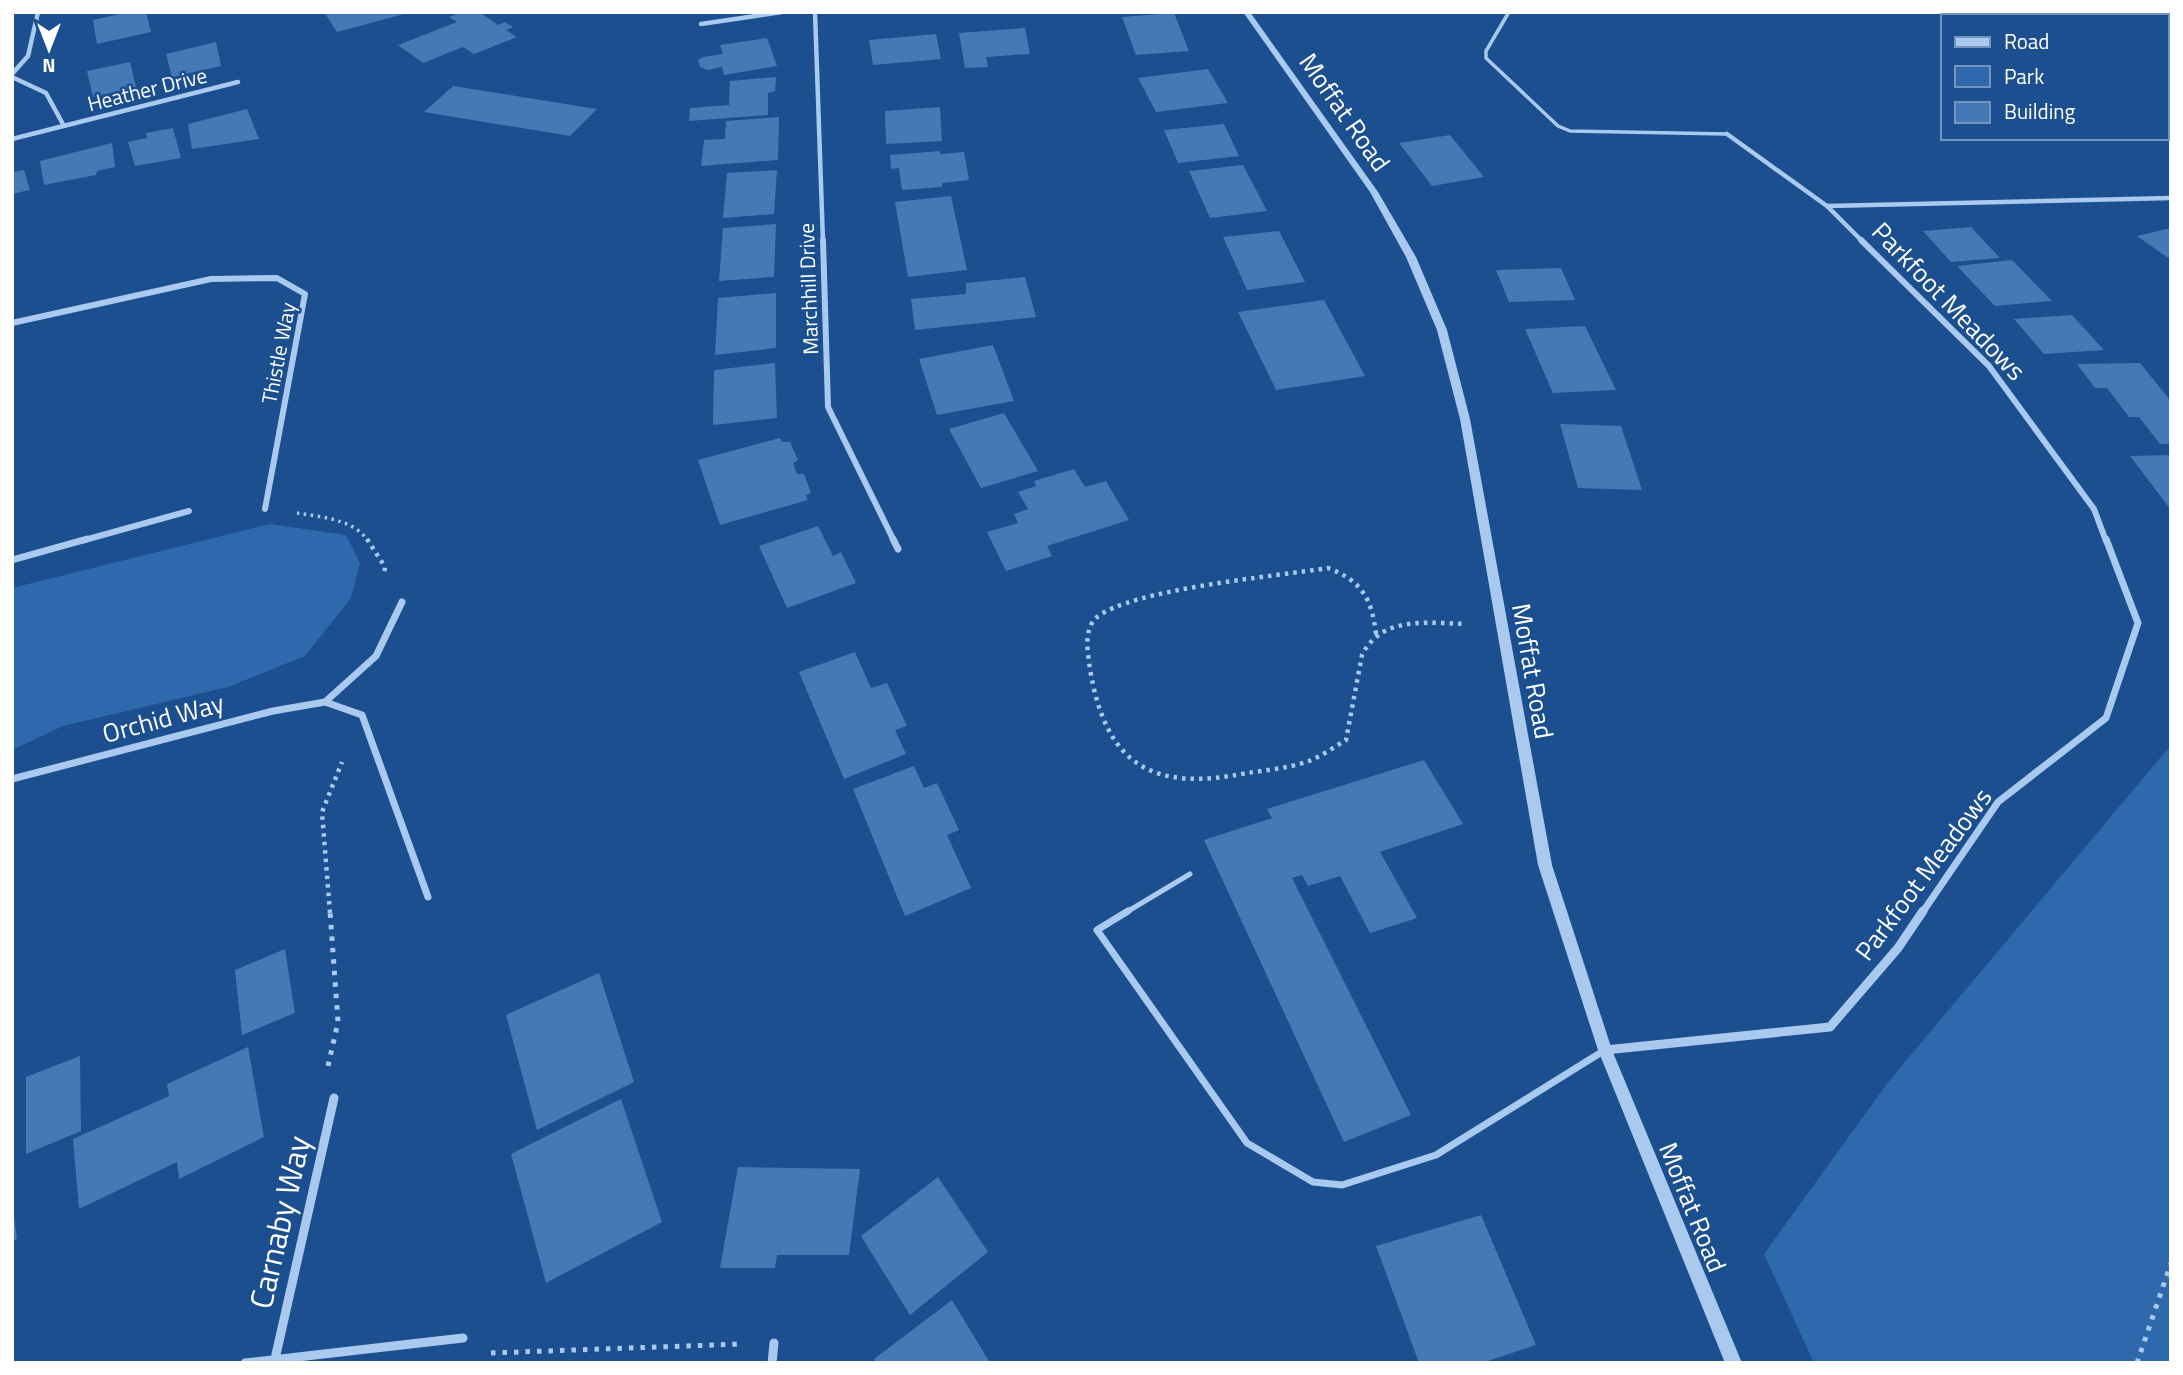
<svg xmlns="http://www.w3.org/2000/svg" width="2183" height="1375" viewBox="0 0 2183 1375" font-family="'Titillium Web',sans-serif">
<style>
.green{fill:#2e69ad}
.building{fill:#4478b7}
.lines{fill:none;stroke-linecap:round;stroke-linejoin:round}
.path-far2{stroke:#a9c9ee;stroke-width:3.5;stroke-dasharray:2.5 4.5;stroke-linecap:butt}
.path-far1{stroke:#a9c9ee;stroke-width:4.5;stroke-dasharray:3.5 5;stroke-linecap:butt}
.path{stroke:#a9c9ee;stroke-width:5;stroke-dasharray:4.5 7;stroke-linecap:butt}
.service-far2{stroke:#a9c9ee;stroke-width:3.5}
.service-far1{stroke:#a9c9ee;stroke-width:5}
.service{stroke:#a9c9ee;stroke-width:7}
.minor-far3{stroke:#a9c9ee;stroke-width:4.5}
.minor-far2{stroke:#a9c9ee;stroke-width:6}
.minor-far1{stroke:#a9c9ee;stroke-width:7}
.minor{stroke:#a9c9ee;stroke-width:9}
.tertiary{fill:#a9c9ee;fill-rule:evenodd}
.labels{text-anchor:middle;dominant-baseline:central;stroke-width:5;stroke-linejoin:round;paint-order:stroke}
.far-street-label{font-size:21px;fill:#fff;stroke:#1b4f8f}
.street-label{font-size:26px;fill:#fff;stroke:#1b4f8f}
.near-street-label{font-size:32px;fill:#fff;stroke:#1b4f8f}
</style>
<rect width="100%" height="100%" fill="#1b4f8f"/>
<path class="green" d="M270,524L346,535L360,563L351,598L305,656L228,687L63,726L12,750V588Z
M2171,745V1363H1814L1764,1254L1889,1081Z"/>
<path class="building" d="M129,12H146L151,32L97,44L93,20Z
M324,12H408V13L337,32Z
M462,12H479L498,25L505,22L513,27L506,30L517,37L474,54L463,47L423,63L398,45L457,22L449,17Z
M1174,13L1189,51L1136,55L1122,17Z
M1025,28L1030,54L986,57L988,67L965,68L959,33Z
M936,34L941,59L873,65L869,40Z
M767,38L777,66L724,75L722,67L708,70L700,67L698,60L703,57L723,54L720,45Z
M216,42L221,66L172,77L166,54Z
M130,62L136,87L93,97L87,71Z
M1208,69L1228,103L1156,112L1138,78Z
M776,77L775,91L768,93V115L689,121L690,108L729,105L730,81Z
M453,86L597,109L570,136L424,112Z
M940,107L942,141L886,144L885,111Z
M247,109L259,139L192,149L188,124Z
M779,117L778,160L701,166L704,140L725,139L726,121Z
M1224,124L1239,156L1178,163L1164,130Z
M173,128L181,158L135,166L128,142L147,138L146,133Z
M1450,135L1484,177L1432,186L1399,143Z
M112,143L115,167L97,171L96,175L44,185L40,161Z
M940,151V154L964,152L969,180L942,183V187L902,190L899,168L891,169L890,155Z
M1243,165L1267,211L1210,218L1189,171Z
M24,170L30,190L12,194V172Z
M777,170L774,214L723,218L727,173Z
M951,196L967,270L908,277L895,202Z
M776,224L774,277L719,281L723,228Z
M1971,227L2000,258L1951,262L1923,231Z
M2171,228V260L2137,236Z
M1279,231L1305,282L1247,290L1223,237Z
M2012,260L2052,301L1995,306L1957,266Z
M1561,268L1575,300L1509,302L1496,270Z
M1025,277L1036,317L915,330L911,299L966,294V283Z
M776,293V348L715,355L718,298Z
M1324,300L1365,376L1276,390L1238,312Z
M2072,315L2104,350L2044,354L2014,319Z
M1585,326L1616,390L1553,393L1525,329Z
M993,345L1014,401L937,415L919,359Z
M775,363L777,418L713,425L714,370Z
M2140,363L2171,401V444H2160L2139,417H2129L2107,388H2095L2077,364Z
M1004,413L1038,471L981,488L949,429Z
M1560,424L1621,426L1642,490L1578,488Z
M780,438L782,442H790L798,460L793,463L797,474H804L811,493L806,495L808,500L720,525L698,460Z
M2171,455V510L2130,456Z
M1074,469L1085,487L1106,481L1129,520L1047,546L1052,556L1006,571L987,532L1018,523L1014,514L1028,509L1018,492L1036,486L1034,481Z
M818,526L833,556L841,552L856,583L787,608L759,546Z
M855,652L871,688L887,683L907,726L895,730L906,754L844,779L799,672Z
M1424,760L1463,824L1380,852L1417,918L1370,933L1340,876L1308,886L1302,875L1292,878L1411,1115L1344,1142L1204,840L1272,818L1267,809Z
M914,766L924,788L937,783L959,830L947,835L971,888L905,916L853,789Z
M285,949L295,1013L242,1035L235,970Z
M599,973L634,1082L537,1130L506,1015Z
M248,1047L264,1137L179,1179L177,1162L79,1209L73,1139L169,1096L167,1084Z
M80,1056L81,1131L26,1154V1077Z
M621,1099L662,1222L546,1283L511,1154Z
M738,1167L860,1169L849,1255H777L775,1268H720Z
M938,1177L988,1252L910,1315L861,1236Z
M12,1200L17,1239L12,1241Z
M1481,1215L1536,1345L1482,1363H1419L1376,1246Z
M952,1300L990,1363H876L874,1359Z"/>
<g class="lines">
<path class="path-far2" d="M297,513C321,517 354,519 368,541"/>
<path class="path-far1" d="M367,539L385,567L384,574
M1376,634C1372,599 1362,581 1328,568C1279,576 1129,589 1096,618C1083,631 1088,653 1090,669C1106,766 1153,792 1247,773C1266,770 1290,768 1309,761C1322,756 1334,747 1346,740L1362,655C1382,615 1428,623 1466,624
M330,913L322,812L342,762"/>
<path class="path" d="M328,1066L338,1022L330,911
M491,1353L741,1344
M2137,1363L2171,1263"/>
<path class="service-far2" d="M1509,12L1486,51V58L1558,126L1570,131L1727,134"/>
<path class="service-far1" d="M1125,913L1190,874"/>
<path class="service" d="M1128,911L1097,930L1247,1143L1313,1182L1342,1185L1436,1155L1605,1050"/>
<path class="minor-far3" d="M815,12L823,242
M701,24L782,12
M12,74L28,56L38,12
M12,77L46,93L64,126
M1727,134L1827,206L1863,242
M12,139L238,82
M1827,206L2171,198"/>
<path class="minor-far2" d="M823,240L828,407L894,541
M1861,240L1989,366L2094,509L2106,541
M12,323L211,279L277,278L305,294L265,509
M81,541L189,511"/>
<path class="minor-far1" d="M893,539L898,549
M12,560L87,539
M325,702L376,656L402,602
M12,779L273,711L325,702L362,715L428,897
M1922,913L1998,802L2106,718L2138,623L2106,539"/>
<path class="minor" d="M1605,1050L1830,1027L1898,948L1923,911
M275,1359L334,1098
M245,1363L463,1338
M772,1363L774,1343"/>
<path class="tertiary" d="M1243,12H1250L1378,192L1416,257L1447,330L1470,419L1552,865L1612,1050L1742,1363H1725L1598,1050L1538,865L1460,419L1437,330L1406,257L1370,192Z"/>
</g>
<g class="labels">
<g class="far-street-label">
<text transform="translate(147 89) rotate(-14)">Heather Drive</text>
<text transform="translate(808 289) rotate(-92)">Marchhill Drive</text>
<text transform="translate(278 353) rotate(-79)">Thistle Way</text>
</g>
<g class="street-label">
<text transform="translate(1345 112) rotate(55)">Moffat Road</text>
<text transform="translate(1949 301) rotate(46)">Parkfoot Meadows</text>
<text transform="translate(1533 671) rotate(80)">Moffat Road</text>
<text transform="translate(163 718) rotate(-15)">Orchid Way</text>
<text transform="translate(1923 874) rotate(-53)">Parkfoot Meadows</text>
<text transform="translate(1693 1207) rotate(68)">Moffat Road</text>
</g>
<g class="near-street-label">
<text transform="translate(279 1222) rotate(-77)">Carnaby Way</text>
</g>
</g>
<rect width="2183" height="1375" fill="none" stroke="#ffffff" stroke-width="28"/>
<rect x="1941" y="14" width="228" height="126" fill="#1b4f8f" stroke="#7695bc" stroke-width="2"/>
<rect x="1955" y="37" width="35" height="10" fill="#a9c9ee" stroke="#7695bc" stroke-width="2"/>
<text x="2004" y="49" font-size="21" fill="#ffffff">Road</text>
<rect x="1955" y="66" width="35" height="21" fill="#2e69ad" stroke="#7695bc" stroke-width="2"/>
<text x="2004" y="84" font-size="21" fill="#ffffff">Park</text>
<rect x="1955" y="102" width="35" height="21" fill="#4478b7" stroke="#7695bc" stroke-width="2"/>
<text x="2004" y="119" font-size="21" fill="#ffffff">Building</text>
<g transform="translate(49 49) rotate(180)" stroke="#1b4f8f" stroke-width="5" paint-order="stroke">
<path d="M0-5L12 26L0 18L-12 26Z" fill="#ffffff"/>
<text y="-10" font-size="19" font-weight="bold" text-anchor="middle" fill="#ffffff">N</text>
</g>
</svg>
